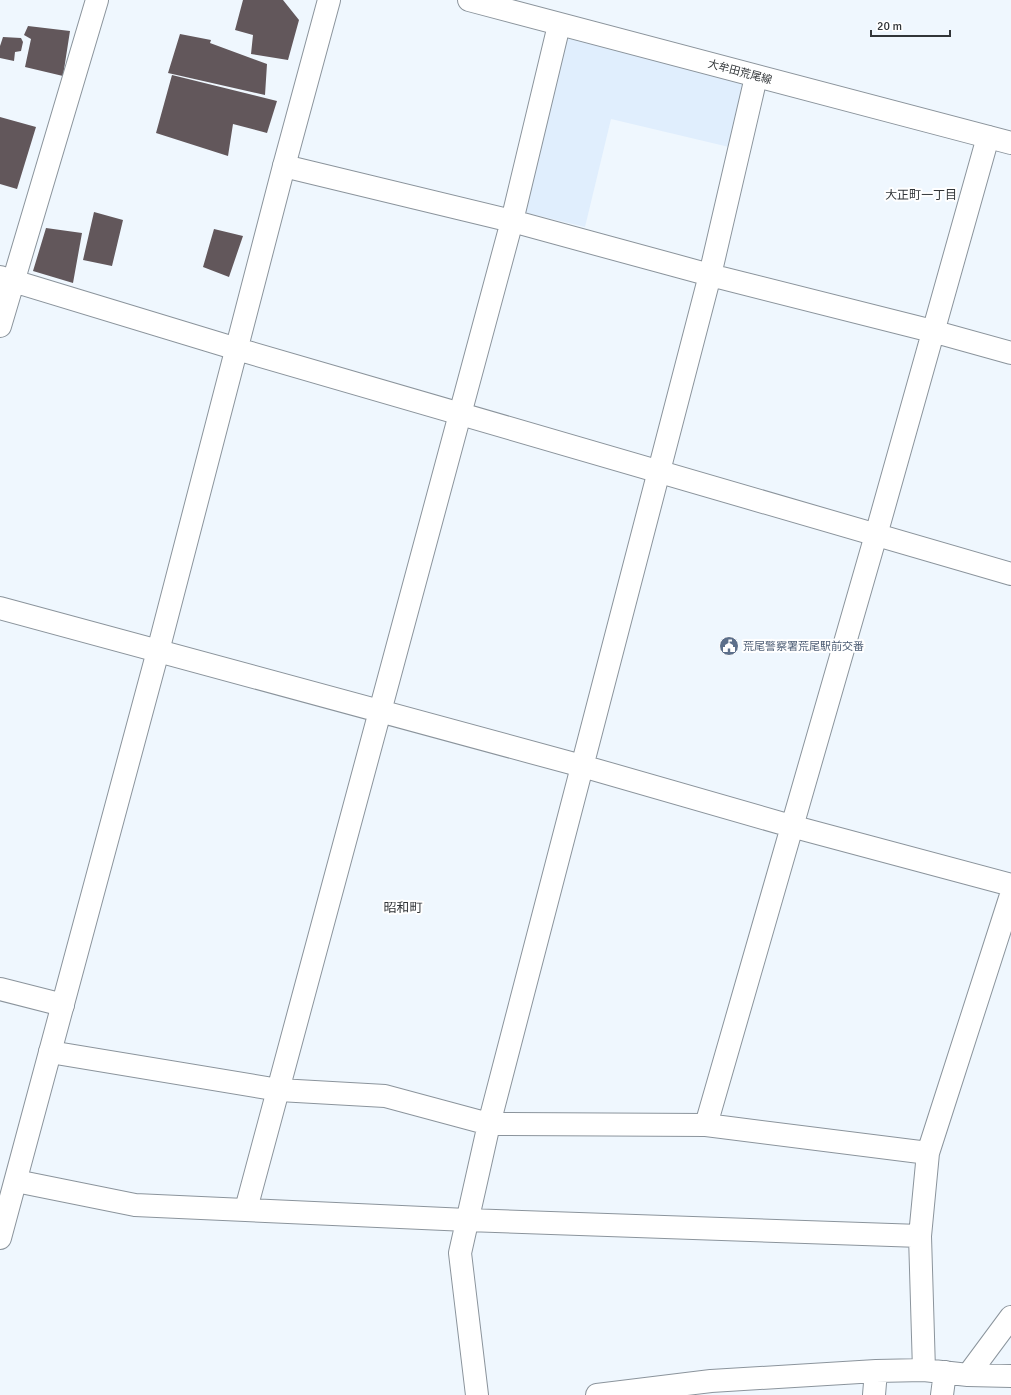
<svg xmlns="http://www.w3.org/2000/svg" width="1011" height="1395" viewBox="0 0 1011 1395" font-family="Signika,'Noto Sans JP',sans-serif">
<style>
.built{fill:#e0eefd}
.building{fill:#62575b}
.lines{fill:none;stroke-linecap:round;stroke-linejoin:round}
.street-casing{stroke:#8b949c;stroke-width:24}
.secondary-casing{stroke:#8b949c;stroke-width:24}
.street{stroke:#fff;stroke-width:22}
.secondary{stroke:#fff;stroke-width:22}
.labels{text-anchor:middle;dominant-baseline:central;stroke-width:4;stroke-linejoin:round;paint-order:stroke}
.street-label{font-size:11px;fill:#313538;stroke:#fff}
.service-label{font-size:11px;fill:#4e5e75;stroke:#fff;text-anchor:start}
.neighbourhood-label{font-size:12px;fill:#313538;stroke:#fff}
.quarter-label{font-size:13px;fill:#313538;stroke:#fff}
</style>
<rect width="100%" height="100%" fill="#eff7fe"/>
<path class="built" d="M565,34L744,82L729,147L611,119L585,227L523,212Z"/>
<path class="building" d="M243,0H283L299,20L288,60L251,54L253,35L235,30Z
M28,26L70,31L63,76L25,67L31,39L24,35Z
M180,34L211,40L210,43L267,64L265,95L168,73Z
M3,37L21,38L23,42L21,51L15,52L14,61L0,58V46Z
M172,75L277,101L267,133L233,124L228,156L156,133Z
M0,117L36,127L17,189L0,184Z
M94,212L123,220L112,266L83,260Z
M46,228L82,233L73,283L33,271Z
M214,229L243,236L229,277L203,267Z"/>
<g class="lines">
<defs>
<path id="street" d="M284,166L512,221L710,275L932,331L1011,353
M0,277L237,349
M0,326L97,0
M0,608L582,766L791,826L1011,885
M0,989L63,1005
M50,1052L279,1090L385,1096L489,1124L706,1125L928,1153
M706,1125L876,535L988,137
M16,1181L135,1205L467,1220L920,1236
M246,1209L512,221L559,25
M924,1370L920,1236L928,1153L1011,895
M968,1375L1011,1317
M477,1395L460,1253L489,1124L710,275L756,77
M597,1395L711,1381L876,1371L924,1370L968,1375L1011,1376
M874,1395L876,1371
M942,1395L945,1372"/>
<path id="secondary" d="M469,0L1011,143
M237,349L1011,574
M0,1238L158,651L284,166L329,0"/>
</defs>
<use href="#street" class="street-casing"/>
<use href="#secondary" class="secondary-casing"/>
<use href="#street" class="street"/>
<use href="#secondary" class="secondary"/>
</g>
<defs>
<symbol id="civic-disc" viewBox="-11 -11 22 22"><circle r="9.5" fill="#5c6f8a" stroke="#fff"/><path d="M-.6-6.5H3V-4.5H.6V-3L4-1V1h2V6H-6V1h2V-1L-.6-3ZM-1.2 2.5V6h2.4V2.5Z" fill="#fff"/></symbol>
</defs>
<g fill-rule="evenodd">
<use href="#civic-disc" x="718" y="635" width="22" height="22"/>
</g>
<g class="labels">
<g class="street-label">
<text transform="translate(740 72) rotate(15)">大牟田荒尾線</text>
</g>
<g class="service-label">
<text x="743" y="646">荒尾警察署荒尾駅前交番</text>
</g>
<g class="neighbourhood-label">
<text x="921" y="195">大正町一丁目</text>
</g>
<g class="quarter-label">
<text x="403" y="908">昭和町</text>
</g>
</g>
<path d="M871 30v6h79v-6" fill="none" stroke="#313538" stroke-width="2"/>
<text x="877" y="30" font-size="12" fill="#313538" stroke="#ffffff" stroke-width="3" paint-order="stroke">20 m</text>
</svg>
